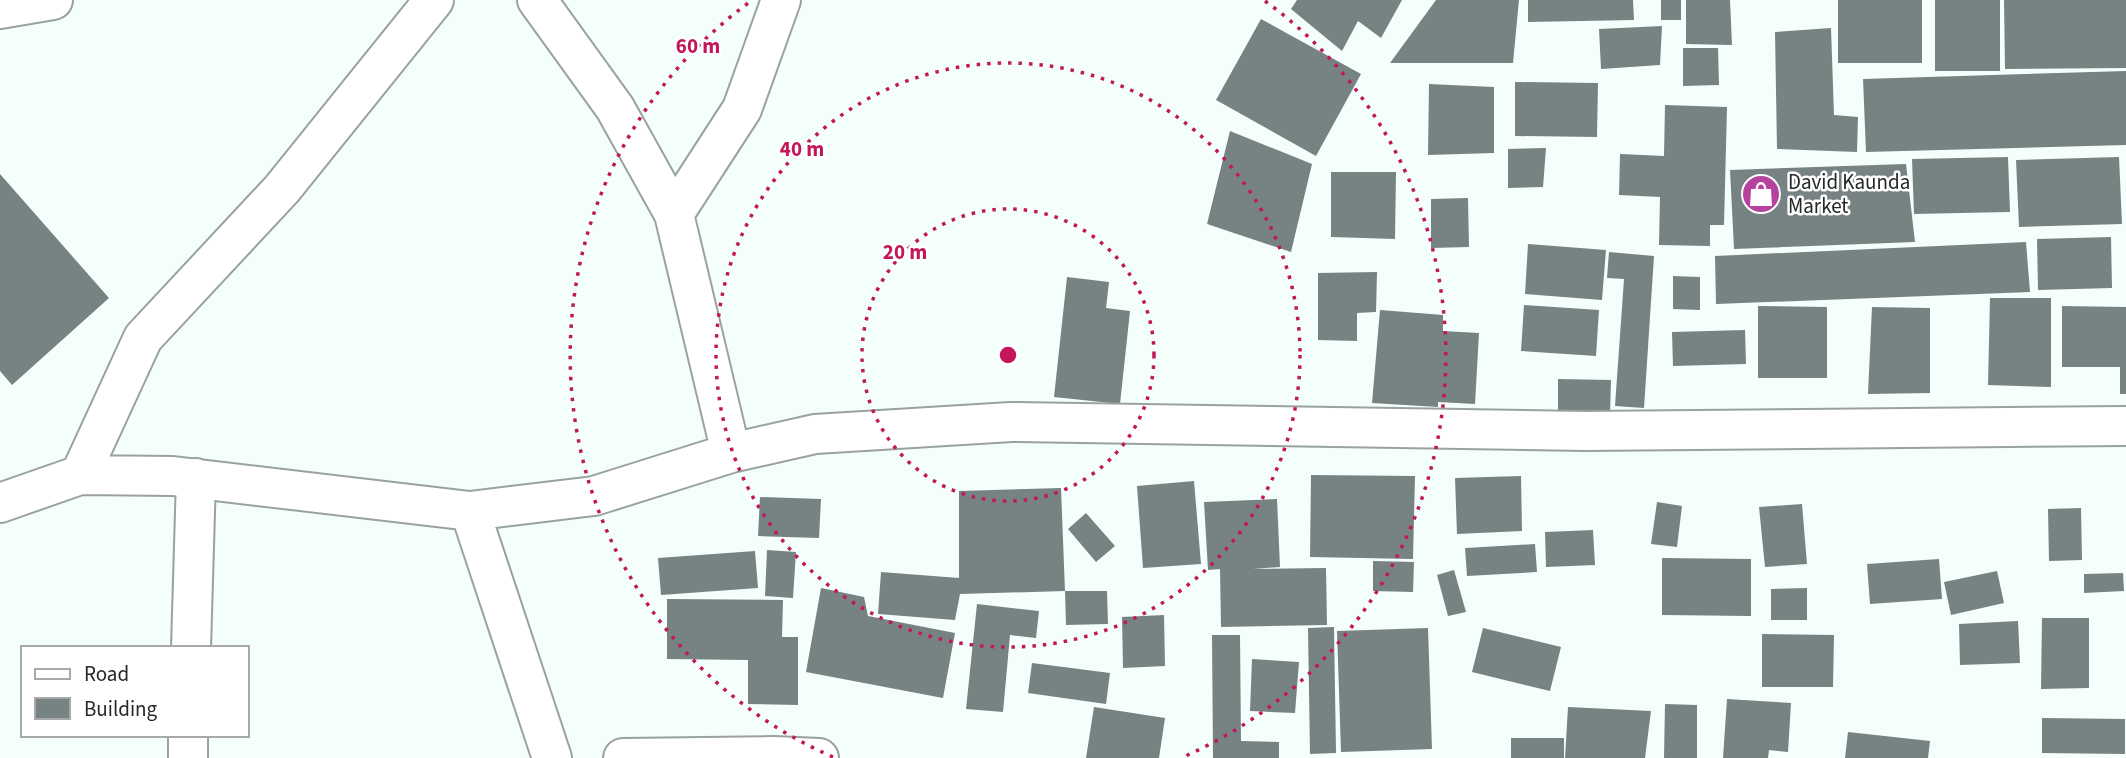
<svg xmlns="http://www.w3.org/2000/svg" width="2126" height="758" viewBox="0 0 2126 758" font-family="'Source Sans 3',sans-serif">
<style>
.building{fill:#778283}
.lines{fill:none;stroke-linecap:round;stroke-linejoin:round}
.minor-casing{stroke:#99a29e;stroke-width:42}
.minor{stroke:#fff;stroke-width:38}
.ring{fill:none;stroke:#c2185b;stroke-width:3.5;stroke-dasharray:3.5 7}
.labels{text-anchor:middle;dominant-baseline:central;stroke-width:5;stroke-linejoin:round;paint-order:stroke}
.poi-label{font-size:21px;fill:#242827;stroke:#fff;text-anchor:start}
.centre{fill:#c2185b;stroke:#fff;stroke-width:3.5}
.ring-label{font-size:21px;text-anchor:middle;font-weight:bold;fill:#c2185b;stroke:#fff;stroke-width:5;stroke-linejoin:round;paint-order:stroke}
</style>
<rect width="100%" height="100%" fill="#f4fefa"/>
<path class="building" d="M1297,0H1402L1381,38L1358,21L1342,51L1291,9Z
M1436,0H1519L1513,63H1390Z
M1528,0H1633L1634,20L1528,22Z
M1661,0H1681V20H1661Z
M1686,0H1730L1732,45L1686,44Z
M1838,0H1922V63H1838Z
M1935,0H2000V71H1935Z
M2004,0H2126V68L2005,69Z
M1261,19L1361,74L1316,156L1216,100Z
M1662,26L1660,65L1601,69L1599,29Z
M1831,28L1834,115L1858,117L1857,152L1777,149L1775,32Z
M1683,48H1718L1719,85L1683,86Z
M2126,71V145L1866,152L1863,79Z
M1515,82L1598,83L1597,137L1515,136Z
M1429,84L1494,87V153L1428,155Z
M1665,105L1727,107L1724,225H1710V246L1659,245L1660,197L1619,195L1620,154L1664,156Z
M1230,131L1312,164L1291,252L1207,224Z
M1546,148L1543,187L1508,188V149Z
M2008,157L2010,212L1914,214L1912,159Z
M2119,157L2122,224L2019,227L2016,160Z
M1906,164L1915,242L1734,249L1730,170Z
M1331,172H1396L1395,239L1331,237Z
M0,174L109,298L12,385L0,371Z
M1468,198L1469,247L1431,248V199Z
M2111,237L2112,288L2038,290L2037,239Z
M2026,242L2030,292L1716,304L1715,256Z
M1528,244L1606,250L1602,300L1525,294Z
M1609,252L1654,256L1644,408L1615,406L1624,279L1607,278Z
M1377,272L1376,312L1357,313V341L1318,340V273Z
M1673,276L1700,277V310L1673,309Z
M1067,277L1109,282L1106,308L1130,311L1120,404L1054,397Z
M1990,298H2051V387L1988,385Z
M1524,305L1599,310L1596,356L1521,351Z
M1758,306L1827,307V378H1758Z
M2062,306L2126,307V394H2120V367H2062Z
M1872,307L1930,308V393L1868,394Z
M1380,310L1443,315V331L1479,333L1475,404L1438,402V407L1372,403Z
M1745,330L1746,364L1673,366L1672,332Z
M1558,379L1611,380L1610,416L1558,415Z
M1311,475L1415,476L1413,559L1310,557Z
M1521,476L1522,531L1457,534L1455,478Z
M1194,481L1201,564L1143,568L1137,486Z
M1061,488L1065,591L960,594L955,620L878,614L881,572L959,578V491Z
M760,497L821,499L819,538L758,536Z
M1277,499L1280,567L1253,569L1326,568L1327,625L1221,627L1220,569L1208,570L1204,502Z
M1657,502L1682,506L1677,547L1651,544Z
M1802,504L1807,564L1765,567L1759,507Z
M2081,508L2082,560L2049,561L2048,509Z
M1086,513L1115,546L1096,562L1068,529Z
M1593,530L1595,565L1546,567L1545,532Z
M1535,544L1537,572L1467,576L1465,548Z
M767,550L796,552L793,598L765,596Z
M755,551L758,588L661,595L658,558Z
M1662,558L1751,559V616L1662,615Z
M1939,559L1942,599L1870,604L1867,564Z
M1373,561L1414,562L1413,592L1373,591Z
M1454,570L1466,612L1448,616L1437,575Z
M1997,571L2004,603L1951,615L1944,582Z
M2123,573L2124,591L2084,593V574Z
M821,588L864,597L868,616L955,633L943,698L806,672Z
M1807,588V620H1771V589Z
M1065,591H1107L1108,624L1066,625Z
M667,599L783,600L782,637H798V705L748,704V660L667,659Z
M977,604L1039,611L1036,638L1010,635L1003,712L966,709Z
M1164,615L1165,666L1123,668L1122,617Z
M2042,618H2089V688L2041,689Z
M2018,621L2020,663L1960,665L1959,624Z
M1334,627L1336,753L1310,754L1308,628Z
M1428,628L1432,749L1341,752L1337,631Z
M1483,628L1561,647L1550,691L1472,672Z
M1762,634L1834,635L1833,687H1762Z
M1212,635H1240L1241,741L1279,742V758H1213Z
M1252,659L1299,662L1295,713L1250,711Z
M1032,663L1110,673L1106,704L1028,693Z
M1727,699L1791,703L1788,752L1769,750L1768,758H1723Z
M1665,704L1697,705V758H1664Z
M1094,707L1165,718L1159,758H1086Z
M1568,707L1651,711L1645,758H1565Z
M2042,718L2125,719V754L2042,753Z
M1848,732L1930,741L1928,758H1845Z
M1511,738H1564V758H1511Z"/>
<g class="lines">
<defs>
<path id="minor" d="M537,0L615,108L674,214L731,453
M0,9L53,0
M674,214L742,109L781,0
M80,475L143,338L282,189L434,0
M0,503L80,475L173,476L470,511L594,496L731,453L815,434L1011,422L1585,431L2126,426
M470,511L552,758
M191,648L196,478
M188,758V735
M623,758L774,756L819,758"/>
</defs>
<use href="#minor" class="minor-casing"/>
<use href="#minor" class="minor"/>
</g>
<g class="ring">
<circle cx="1008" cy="355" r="146"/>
<circle cx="1008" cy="355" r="292"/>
<path d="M833 757A438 438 0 0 1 751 1M1265 1A438 438 0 0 1 1183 757"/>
</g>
<defs>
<symbol id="shop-disc" viewBox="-11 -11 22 22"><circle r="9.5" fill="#b5439e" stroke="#fff"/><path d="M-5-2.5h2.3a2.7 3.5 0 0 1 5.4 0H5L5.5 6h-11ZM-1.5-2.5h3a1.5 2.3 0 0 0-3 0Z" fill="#fff"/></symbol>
</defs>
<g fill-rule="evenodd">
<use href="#shop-disc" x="1739" y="172" width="44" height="44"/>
</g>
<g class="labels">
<g class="poi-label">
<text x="1788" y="182">David Kaunda<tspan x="1788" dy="24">Market</tspan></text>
</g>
</g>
<circle cx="1008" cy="355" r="10" class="centre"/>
<g class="ring-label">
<text x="698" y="53">60 m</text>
<text x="802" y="156">40 m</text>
<text x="905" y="259">20 m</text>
</g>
<rect x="21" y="646" width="228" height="91" fill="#ffffff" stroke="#a7a9a9" stroke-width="2"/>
<rect x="35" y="669" width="35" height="10" fill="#ffffff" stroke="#a7a9a9" stroke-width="2"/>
<text x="84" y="681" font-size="21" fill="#242827">Road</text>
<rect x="35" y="698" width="35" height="21" fill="#778283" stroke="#a7a9a9" stroke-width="2"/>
<text x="84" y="716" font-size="21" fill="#242827">Building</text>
</svg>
